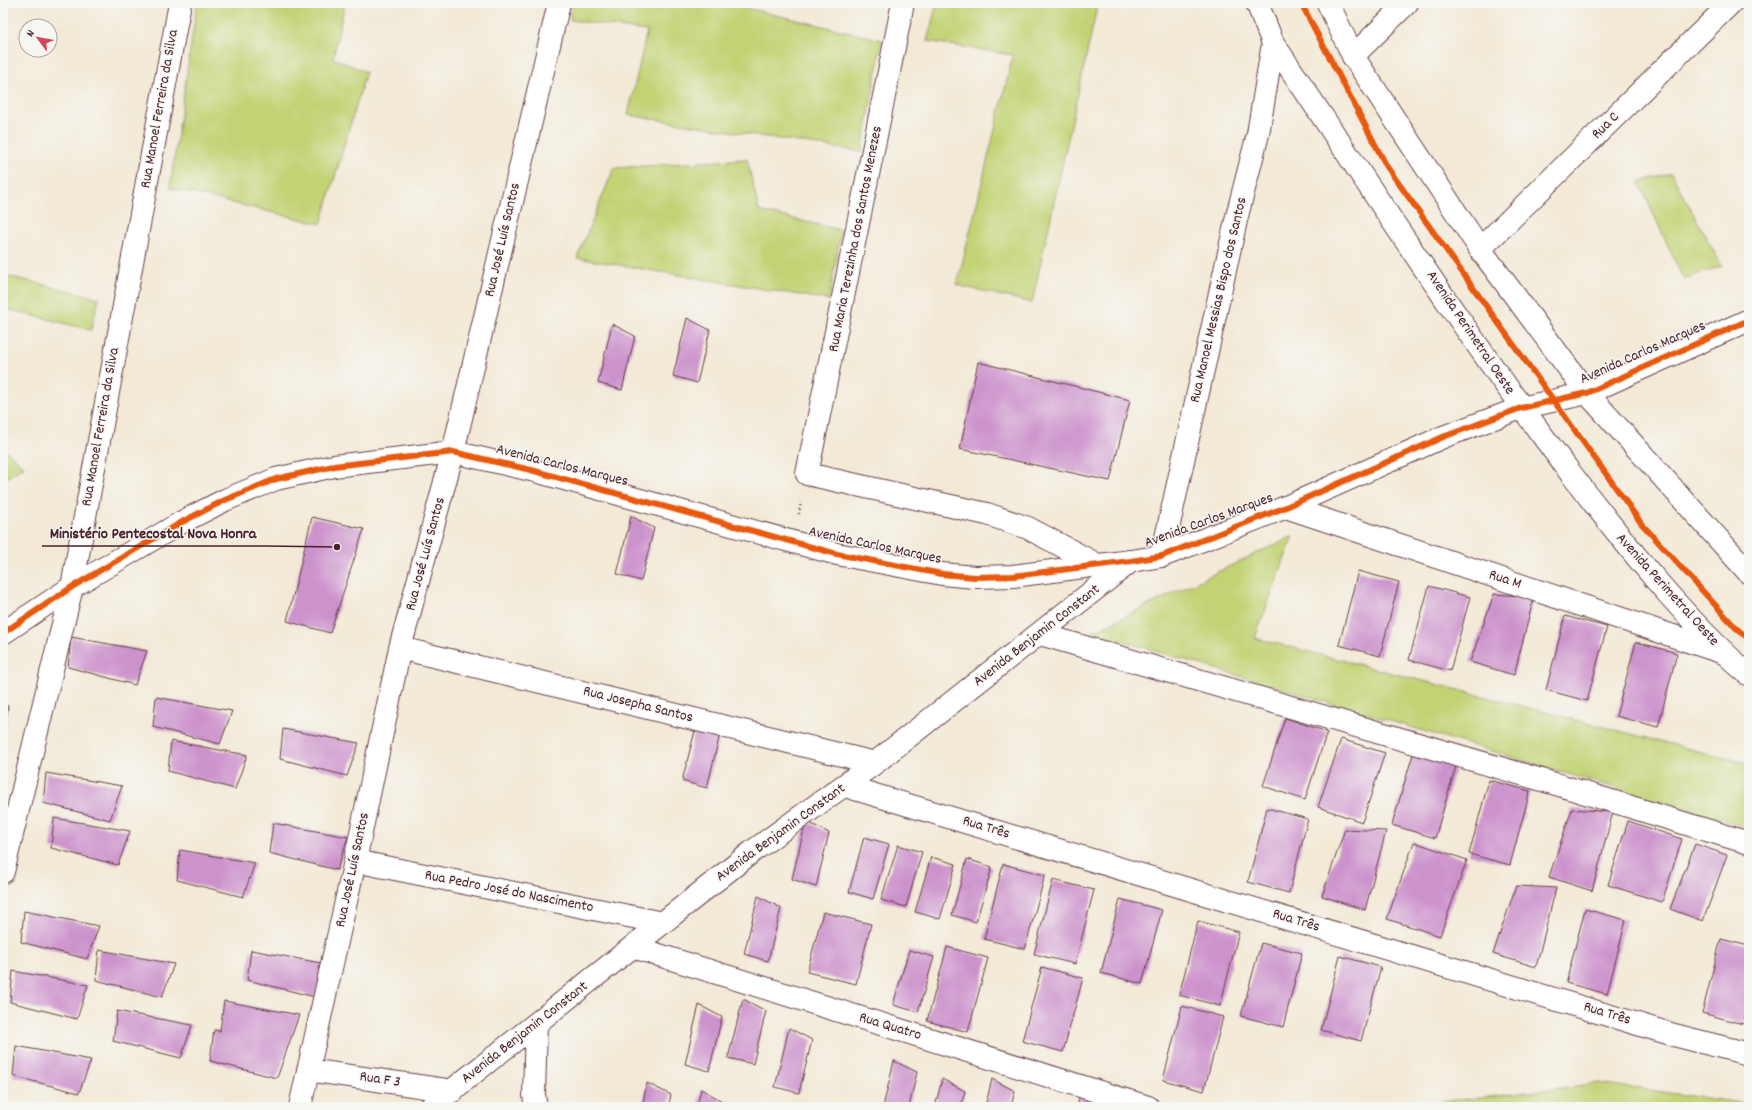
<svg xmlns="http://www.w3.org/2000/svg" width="1752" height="1110" viewBox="0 0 1752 1110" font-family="Dekko,sans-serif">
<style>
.green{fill:#c2d375;stroke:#867950}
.building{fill:#cc92cc}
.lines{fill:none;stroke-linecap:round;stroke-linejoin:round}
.street-casing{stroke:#633d45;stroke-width:24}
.secondary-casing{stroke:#633d45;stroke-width:24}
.path{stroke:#633d45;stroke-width:2.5;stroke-dasharray:1 3;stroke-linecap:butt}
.street{stroke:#fff;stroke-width:22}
.secondary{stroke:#fff;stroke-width:22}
.cycleway-casing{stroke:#f6f6f2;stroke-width:8}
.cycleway{stroke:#e8590c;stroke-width:6}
.labels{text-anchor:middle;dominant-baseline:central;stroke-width:3;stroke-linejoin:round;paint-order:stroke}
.street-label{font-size:15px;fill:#4a1f2b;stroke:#f6f6f2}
.leader{fill:none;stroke:#4a1f2b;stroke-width:1.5}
.callout-dot{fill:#4a1f2b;stroke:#f6f6f2;stroke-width:1.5}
.callout-label{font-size:16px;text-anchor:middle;font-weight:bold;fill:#4a1f2b;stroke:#f6f6f2;stroke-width:3;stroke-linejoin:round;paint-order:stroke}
</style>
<rect width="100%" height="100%" fill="#f6f6f2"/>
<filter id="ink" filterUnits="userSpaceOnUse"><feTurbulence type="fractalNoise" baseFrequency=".025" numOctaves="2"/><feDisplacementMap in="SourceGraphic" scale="8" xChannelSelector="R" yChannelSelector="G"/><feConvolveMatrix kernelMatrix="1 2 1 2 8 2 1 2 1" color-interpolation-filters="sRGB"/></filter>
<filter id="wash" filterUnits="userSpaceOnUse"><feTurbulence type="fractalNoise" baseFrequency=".012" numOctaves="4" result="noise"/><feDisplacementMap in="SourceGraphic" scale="16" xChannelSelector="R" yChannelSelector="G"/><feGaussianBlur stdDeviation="0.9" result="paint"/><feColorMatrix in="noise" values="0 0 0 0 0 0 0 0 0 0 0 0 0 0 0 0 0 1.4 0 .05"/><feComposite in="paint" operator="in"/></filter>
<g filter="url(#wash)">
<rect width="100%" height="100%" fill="#f3e9d6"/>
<path class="green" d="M197,3H345L333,58L366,72L321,224L170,188Z
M571,3H734V5L882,40L862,152L628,115L647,31L570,20Z
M937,3H1098L1032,303L957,285L1013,55L927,41Z
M747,159L759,211L841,230L829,300L577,258L614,168Z
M1671,173L1722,266L1683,279L1639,182Z
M3,275L99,298L91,330L3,308Z
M3,447L24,467L3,480Z
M1293,536L1255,638L1749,764V828L1092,632Z
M1599,1083L1748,1104L1749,1107H1429L1443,1101L1489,1097Z"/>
<g id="blocks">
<path class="building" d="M687,318L710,330L697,383L673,376Z
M612,324L635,336L622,390L598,383Z
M978,362L1130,400L1110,481L960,449Z
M631,516L654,528L641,581L617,574Z
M312,517L364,529L330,633L287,621Z
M1358,571L1399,582L1380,656L1339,645Z
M1429,586L1470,597L1450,671L1409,660Z
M1494,594L1534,597L1514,675L1470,662Z
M1565,616L1607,627L1587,701L1546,690Z
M71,637L147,651L135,685L68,667Z
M1636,642L1677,653L1658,727L1616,716Z
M156,697L232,711L220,744L153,727Z
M3,705L8,706L4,737H3Z
M1285,718L1327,732L1305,800L1263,786Z
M697,723L720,734L707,788L682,781Z
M283,729L359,743L347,776L280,759Z
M1341,739L1385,753L1362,822L1318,807Z
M171,741L247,755L235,789L168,771Z
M1413,754L1456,766L1435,838L1392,825Z
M46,773L122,786L110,820L43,803Z
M1489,780L1530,791L1510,865L1469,854Z
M1267,808L1308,819L1289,893L1248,882Z
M1572,809L1613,812L1592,891L1549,877Z
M54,818L130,831L118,865L51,848Z
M806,821L829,833L816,887L792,879Z
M1628,821L1682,839L1662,902L1608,885Z
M273,823L348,837L337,870L269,853Z
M1345,829L1386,831L1365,910L1322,896Z
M864,837L889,844L873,899L849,892Z
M1414,842L1467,860L1440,936L1387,919Z
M1695,844L1727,855L1703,921L1670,909Z
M898,845L922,852L906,907L881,900Z
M180,850L255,863L243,897L177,880Z
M931,857L956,864L940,919L915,912Z
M967,859L992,867L976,922L952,915Z
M1003,864L1045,875L1025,949L984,939Z
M1053,880L1094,890L1075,964L1034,954Z
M1516,886L1556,888L1536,967L1493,954Z
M758,896L781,908L768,961L744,954Z
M1120,899L1162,910L1142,984L1101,973Z
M1585,909L1626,920L1607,994L1566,983Z
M24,911L99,926L87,959L21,942Z
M823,912L871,924L856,984L807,972Z
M1198,921L1239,932L1220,1006L1179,995Z
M1721,939L1749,946V1001L1743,1024L1702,1013Z
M1261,943L1302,953L1283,1027L1241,1016Z
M947,947L988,958L968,1032L927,1021Z
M99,950L174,964L162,997L96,980Z
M251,950L326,964L315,997L247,980Z
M909,950L934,957L918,1012L893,1005Z
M1340,956L1381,967L1361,1041L1321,1030Z
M1042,967L1083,978L1063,1052L1022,1041Z
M13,971L88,985L77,1019L10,1002Z
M743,999L766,1011L753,1064L728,1058Z
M224,1001L299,1015L277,1078L210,1061L214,1030L220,1031Z
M699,1005L722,1017L709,1071L685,1064Z
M1182,1006L1223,1017L1204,1091L1163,1080Z
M117,1011L192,1025L181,1058L113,1041Z
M789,1028L812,1040L799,1093L775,1087Z
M16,1046L91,1060L79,1093L13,1076Z
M894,1061L917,1072L909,1107H883Z
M942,1079L965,1091L961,1107H935Z
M992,1079L1015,1091L1011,1107H985Z
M647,1083L671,1095L668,1107H642Z
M701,1089L724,1102L723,1107H697Z
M1080,1094L1103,1105L1102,1107H1077Z"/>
</g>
</g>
<g filter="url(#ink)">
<use href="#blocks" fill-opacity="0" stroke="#633d45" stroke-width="1"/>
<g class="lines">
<defs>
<path id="street" d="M903,3L807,474L987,514L1028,528L1098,565
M1353,56L1407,3
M1480,249L1731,3
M1286,507L1724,653
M1162,556L1237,216L1258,134L1273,43
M1040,634L1559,785L1749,843
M400,648L875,763
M845,786L1674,1035L1749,1054
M355,861L663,923
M3,872L72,587L180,3
M633,947L1148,1107
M308,1070L453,1091
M300,1107L355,861L400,648L453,452L559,3
M431,1107L753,851L875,763L1131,561
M536,1107L534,1095L536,1025"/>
<path id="secondary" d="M1257,3L1273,43C1371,188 1466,336 1572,475C1626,545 1682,617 1749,675
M1328,3L1353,56L1480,249L1587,393L1749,573
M3,633L72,587L182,522L225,500L276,479L334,466L453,452L531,470L837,554L942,574L975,577L1013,576L1131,561L1162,556L1286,507L1443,437L1521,408L1587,393L1749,320"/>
</defs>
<use href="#street" class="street-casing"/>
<use href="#secondary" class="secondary-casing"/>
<path class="path" d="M799,514L801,502"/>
<use href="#street" class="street"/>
<use href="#secondary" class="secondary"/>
<defs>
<path id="cycleway" d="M1301,3L1387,167L1641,523L1736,628L1749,639
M3,633L72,587L182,522L225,500L276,479L334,466L453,452L531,470L837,554L942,574L975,577L1013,576L1131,561L1162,556L1286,507L1443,437L1521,408L1587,393L1749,320"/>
</defs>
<use href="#cycleway" class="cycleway-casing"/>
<use href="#cycleway" class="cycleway"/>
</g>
</g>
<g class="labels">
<g class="street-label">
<text transform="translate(160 109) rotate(-80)">Rua Manoel Ferreira da Silva</text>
<text transform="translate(1606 126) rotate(-45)">Rua C</text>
<text transform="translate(856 239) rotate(-79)">Rua Maria Terezinha dos Santos Menezes</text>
<text transform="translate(503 240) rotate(-77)">Rua José Luís Santos</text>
<text transform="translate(1219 300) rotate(-77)">Rua Manoel Messias Bispo dos Santos</text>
<text transform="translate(1470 333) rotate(56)">Avenida Perimetral Oeste</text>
<text transform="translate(1643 353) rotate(-24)">Avenida Carlos Marques</text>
<text transform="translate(101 427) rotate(-80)">Rua Manoel Ferreira da Silva</text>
<text transform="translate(562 466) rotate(14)">Avenida Carlos Marques</text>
<text transform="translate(1209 521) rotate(-20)">Avenida Carlos Marques</text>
<text transform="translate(875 546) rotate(12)">Avenida Carlos Marques</text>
<text transform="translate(426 554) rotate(-75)">Rua José Luís Santos</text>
<text transform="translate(1505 580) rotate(18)">Rua M</text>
<text transform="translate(1667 590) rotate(48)">Avenida Perimetral Oeste</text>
<text transform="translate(1037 636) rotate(-38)">Avenida Benjamin Constant</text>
<text transform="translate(638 705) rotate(14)">Rua Josepha Santos</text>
<text transform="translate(986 828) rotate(17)">Rua Três</text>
<text transform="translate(781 833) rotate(-36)">Avenida Benjamin Constant</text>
<text transform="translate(353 870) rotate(-78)">Rua José Luís Santos</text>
<text transform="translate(509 892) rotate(11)">Rua Pedro José do Nascimento</text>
<text transform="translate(1296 921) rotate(17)">Rua Três</text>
<text transform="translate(1607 1014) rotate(17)">Rua Três</text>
<text transform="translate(890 1027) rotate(17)">Rua Quatro</text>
<text transform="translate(525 1033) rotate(-38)">Avenida Benjamin Constant</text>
<text transform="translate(380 1080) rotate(8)">Rua F 3</text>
</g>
</g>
<path class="leader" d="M337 547L265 546H42"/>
<circle class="callout-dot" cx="337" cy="547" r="4"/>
<g class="callout-label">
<text x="153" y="538">Ministério Pentecostal Nova Honra</text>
</g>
<rect width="1752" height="1110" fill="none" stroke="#f6f6f2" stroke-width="16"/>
<g transform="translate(38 38) rotate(302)"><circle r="19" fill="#f6f6f2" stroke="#b1a0a2"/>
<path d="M0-3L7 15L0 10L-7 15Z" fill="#d1495b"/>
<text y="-6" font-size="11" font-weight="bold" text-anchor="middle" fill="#4a1f2b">N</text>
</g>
</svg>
